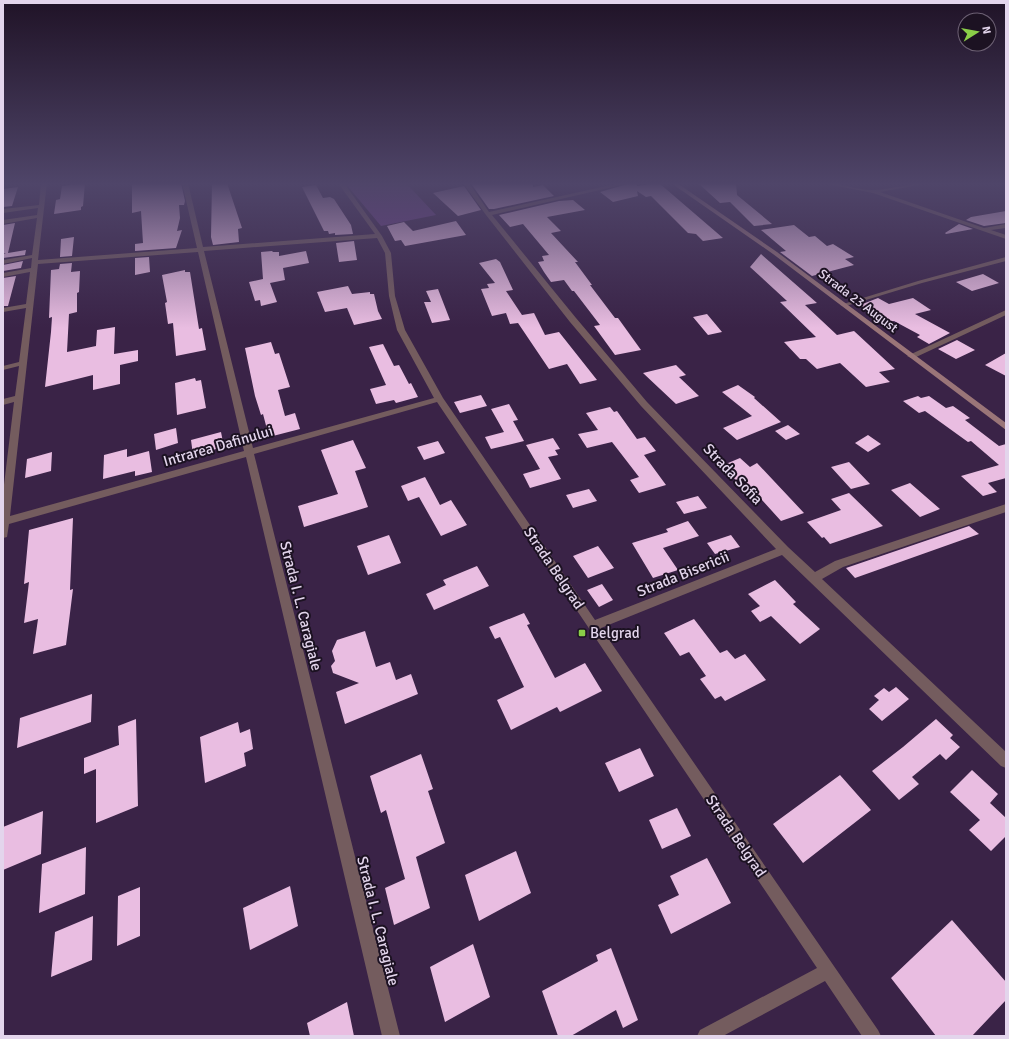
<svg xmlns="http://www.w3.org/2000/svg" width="1009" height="1039" viewBox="0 0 1009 1039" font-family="Signika,sans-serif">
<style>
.green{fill:#6f4089}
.building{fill:#e9bde1}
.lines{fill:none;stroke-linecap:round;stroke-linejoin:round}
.street{fill:#745c5e;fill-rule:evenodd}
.secondary{fill:#9a7578;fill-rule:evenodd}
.poi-dot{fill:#8ace48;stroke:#1c1222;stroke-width:1.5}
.labels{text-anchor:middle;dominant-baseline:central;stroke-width:4;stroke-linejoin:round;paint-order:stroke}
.far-street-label{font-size:13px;fill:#e3d5ec;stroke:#1c1222}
.street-label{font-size:15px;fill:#e3d5ec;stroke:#1c1222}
.poi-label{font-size:15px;fill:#e3d5ec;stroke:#1c1222;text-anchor:start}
</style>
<rect width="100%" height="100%" fill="#3a2347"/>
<path class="green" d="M345,183H406L436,215L381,226Z"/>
<path class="building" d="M85,183L83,206L81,207V210L54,214L56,200L60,199L62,186Z
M139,183H181L185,201L184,205H179L180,218L177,231L182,230L176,248L135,251V244L143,243L141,211L132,213V184Z
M212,183H227L242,228L238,229L239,242L213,245L211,237Z
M482,183H533V187L543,185L554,196L494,209H489L472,185Z
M631,183H637V186L659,183L723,238L703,241L696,234L688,233L651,196L646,197L637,191L638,196L613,202L600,192Z
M698,183H736L737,195L772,224L754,226L730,202L720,203Z
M316,185L323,198L330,197L334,199L351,225L353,234L335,235V233L329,234L328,231H324L302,187Z
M464,186L481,210L458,216L433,193Z
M18,187L12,206L3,207V189Z
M573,200L585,210L547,217L561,231L551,233L578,262H575L592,285H590L615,318H618L641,350L615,355L594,326L600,325L574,291H572L564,280L551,282L544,272L538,262L544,261L542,256L549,255L523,224L510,227L499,215L559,201Z
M1006,211V223L984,226L966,220L971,217Z
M456,221L466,235L405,246L401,240L395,241L387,226L404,222L413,231Z
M15,223L8,253L26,250L25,255L3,258V254L6,253H3V225Z
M959,224L973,229L946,234L945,233Z
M794,225L809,237L815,236L827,246L833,244L854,257L845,259L854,265L812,276L780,252L786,251L761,230Z
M74,237L72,256L60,257L61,239Z
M354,241L357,260L339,262L336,243Z
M272,251L273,252H279V256L306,251L309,263L283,268L285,280L270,283L277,302L261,306L260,300L255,301L249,282L263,279L261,252Z
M761,254L817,303L805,305L837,335L854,331L895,369L879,372L890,382L866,387L840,363L817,369L806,359H800L784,342L816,337L780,302L787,301L750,267Z
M149,257L150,272L135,275V258Z
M496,259L500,262L513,290L506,291L522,315L534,313L545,335L559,332L597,380L580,384L567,364L549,369L518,323L510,324L506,313L492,316L481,289L489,288L487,284L495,283L479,263Z
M23,261L21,268L3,271V265Z
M72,263L71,272L80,271L79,292L77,293V312L69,314L67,352L96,346L97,330L115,327L114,354L138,350V361L120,365V384L93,390V375L45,387L51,332L52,317L49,318L51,270L59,269L60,264Z
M185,270V272H190L199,329L202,328L206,350L176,356L173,323L168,324L165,303L167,302L162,275Z
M983,274L999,283L972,291L956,282Z
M16,276L8,306H3V278Z
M348,286L352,294L370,292V294H374L378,311L382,319L354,325L347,308L325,312L317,292Z
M438,289L450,320L432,323L424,302H431L426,291Z
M878,298L889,304L913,298L931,310L915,314L950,333L929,344L917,337L920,335L894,321L886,323L860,305Z
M707,314L722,332L708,335L693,317Z
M957,340L975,350L956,359L938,349Z
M271,342L275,354L279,353L290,387L278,390L285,416L295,413L300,429L269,437L263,414L261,415L255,396L245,348Z
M383,344L394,366L399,365L409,384L411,383L418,397L396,403L394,400L376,404L370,389L386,385L369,347Z
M1006,353V376L985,365Z
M676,365L686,375L679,377L699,396L676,404L643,373Z
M195,378L196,381L201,380L206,408L177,415L175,383Z
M738,385L755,397L754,398L781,422L737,440L723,428L752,416L722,392Z
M481,395L487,406L460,413L454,402Z
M918,396L921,398L929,396L946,408L953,406L970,418L965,420L999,446L1006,444V478L988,483L997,492L983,496L961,476L999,465L971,441L968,442L925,411L919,413L903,401Z
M509,404L518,420L513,421L524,441L491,449L485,437L504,432L491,409Z
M610,407L614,412L617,411L637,439L645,437L656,451L644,455L666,485L639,493L630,480L639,477L612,442L587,448L578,434L598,430L586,413Z
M788,425L800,434L786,440L775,431Z
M176,428L178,443L156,450L154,434Z
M221,432L224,447L193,455L191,440Z
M868,435L881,444L868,452L855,443Z
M553,438L560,449L555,450L558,455L548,457L561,479L530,488L523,474L540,469L526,445Z
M353,440L366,468L355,471L368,507L304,527L298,506L338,494L321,450Z
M438,441L445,453L424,460L417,447Z
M127,449V457L149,451L152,472L135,476V471L103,479L104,455Z
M52,452L51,471L25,478L27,459Z
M740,458L750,467L757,463L804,513L781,521L744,480L738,482L721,466Z
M849,462L870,484L851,489L831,467Z
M425,477L440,505L451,500L467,525L441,536L419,497L408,501L401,486Z
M910,483L940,509L920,517L891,490Z
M589,489L597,501L573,508L566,495Z
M849,493L883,526L830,544L824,537L822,538L807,522L841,510L831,499Z
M698,496L707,508L684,514L676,502Z
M73,518L70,590L73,589L66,645L33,654L38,619L24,623L29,582L24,584L29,530Z
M688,521L699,536L663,548L678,570L653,578L632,543L668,532L666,529Z
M969,526L979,534L855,578L846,568Z
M389,535L401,563L368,575L357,546Z
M731,535L740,547L715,554L707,543Z
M598,546L614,568L588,578L573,556Z
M477,566L489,586L434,610L426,594L446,585L443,580Z
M775,580L796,602L793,604L820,629L800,644L771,616L760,622L751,611L760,606L748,594Z
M602,584L613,600L599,607L587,590Z
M524,613L530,624L527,625L555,678L585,663L602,691L560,712L557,707L511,730L497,700L524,687L500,637L495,639L489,627Z
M694,619L720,653L727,650L735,659L745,654L766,680L725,701L721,696L715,699L700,679L706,676L689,652L680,656L664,633Z
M365,631L376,667L390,662L396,680L411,674L418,694L345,724L336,692L359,683L333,673L331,666L335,661L332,651L337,640Z
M896,687L909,699L882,721L869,709L879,700L874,696L884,688L889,692Z
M92,694L91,722L17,748L20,718Z
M136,719L138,806L96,823V769L84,774V758L119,745L118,726Z
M936,719L953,735L950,738L960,747L946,760L940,754L912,777L919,784L899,800L872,771L903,747Z
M238,722L240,733L250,729L253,749L244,753L246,766L205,783L200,737Z
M640,748L654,776L619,792L605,763Z
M421,754L433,789L428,791L445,843L416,857L430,908L394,925L385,888L405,879L386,810L381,813L370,776Z
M972,770L998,794L990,803L1006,818V836L991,851L969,830L980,820L950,792Z
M840,775L871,810L803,863L773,824Z
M677,808L691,836L662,849L649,820Z
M43,811L41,854L3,870V827Z
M86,847L85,894L39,913L42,864Z
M516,851L531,893L479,921L465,875Z
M707,858L731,903L671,934L658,905L679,895L670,876Z
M290,886L298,926L250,950L243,908Z
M140,887V936L117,946L118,896Z
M93,916L92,960L51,977L55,932Z
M952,920L1006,982V1000L972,1036H936L891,978Z
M473,944L490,997L445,1022L430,967Z
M611,948L638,1020L623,1028L616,1010L571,1036H558L542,991L598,961L596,955Z
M347,1002L354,1036H310L307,1023Z"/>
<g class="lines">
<path class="street" d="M41,183H47L38,260L197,248L182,183H188L203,247L375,234L338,183H344L382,236L391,253L395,296L405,330L443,398L595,620L776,549L641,406L570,322L486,215L463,183H469L489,212L620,183H630L492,215L576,318L647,402L788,547L815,572L835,561L1006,504V512L843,567L822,579L1006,752V768L1001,766L782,555L601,628L878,1030L881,1036H862L825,981L723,1036H697L700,1030L817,968L437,402L254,454L400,1036H382L246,457L9,524L7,537L3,538V493L14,402L3,405V399L15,396L19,366L3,370V366L19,362L26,308L3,312V308L26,304L30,272L3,277V273L31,268L32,258L3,264V260L32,255L37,218L3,224V220L37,215L38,208L3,213V209L39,205ZM377,238L385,253L389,296L397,330L434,398L253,448L204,251ZM198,252L244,451L10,516L38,264Z
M822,183C840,182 859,191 874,190C893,189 911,183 930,183L880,192L984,228L1006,224V228L991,230L1006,235V239L873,193Z
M1006,257V261L922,283L846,306L840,305L918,281Z
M1006,310V315L914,358H911L907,356Z"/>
<path class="secondary" d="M671,183H677L777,252L1006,423V430L773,254Z"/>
</g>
<linearGradient id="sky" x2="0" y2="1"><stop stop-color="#201327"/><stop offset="0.56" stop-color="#4f4569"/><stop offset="1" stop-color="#4f4569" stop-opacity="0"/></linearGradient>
<rect width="1009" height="328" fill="url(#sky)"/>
<rect class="poi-dot" x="578" y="629" width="8" height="8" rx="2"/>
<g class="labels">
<g class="far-street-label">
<text transform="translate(858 301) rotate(37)">Strada 23 August</text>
</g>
<g class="street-label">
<text transform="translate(218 446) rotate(-16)">Intrarea Dafinului</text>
<text transform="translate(733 474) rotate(46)">Strada Sofia</text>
<text transform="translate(554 568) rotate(56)">Strada Belgrad</text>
<text transform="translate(683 574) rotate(-22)">Strada Bisericii</text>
<text transform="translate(301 606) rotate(76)">Strada I. L. Caragiale</text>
<text transform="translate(736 836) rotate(56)">Strada Belgrad</text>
<text transform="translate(378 921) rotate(76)">Strada I. L. Caragiale</text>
</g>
<g class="poi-label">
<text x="590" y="633">Belgrad</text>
</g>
</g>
<rect width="1009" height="1039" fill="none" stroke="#e3d5ec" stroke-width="8"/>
<g transform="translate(977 32) rotate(79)"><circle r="19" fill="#1c1222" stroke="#6c6073"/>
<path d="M0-3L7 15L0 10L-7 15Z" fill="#8ace48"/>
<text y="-6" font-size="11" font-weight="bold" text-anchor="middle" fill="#e3d5ec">N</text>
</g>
</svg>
